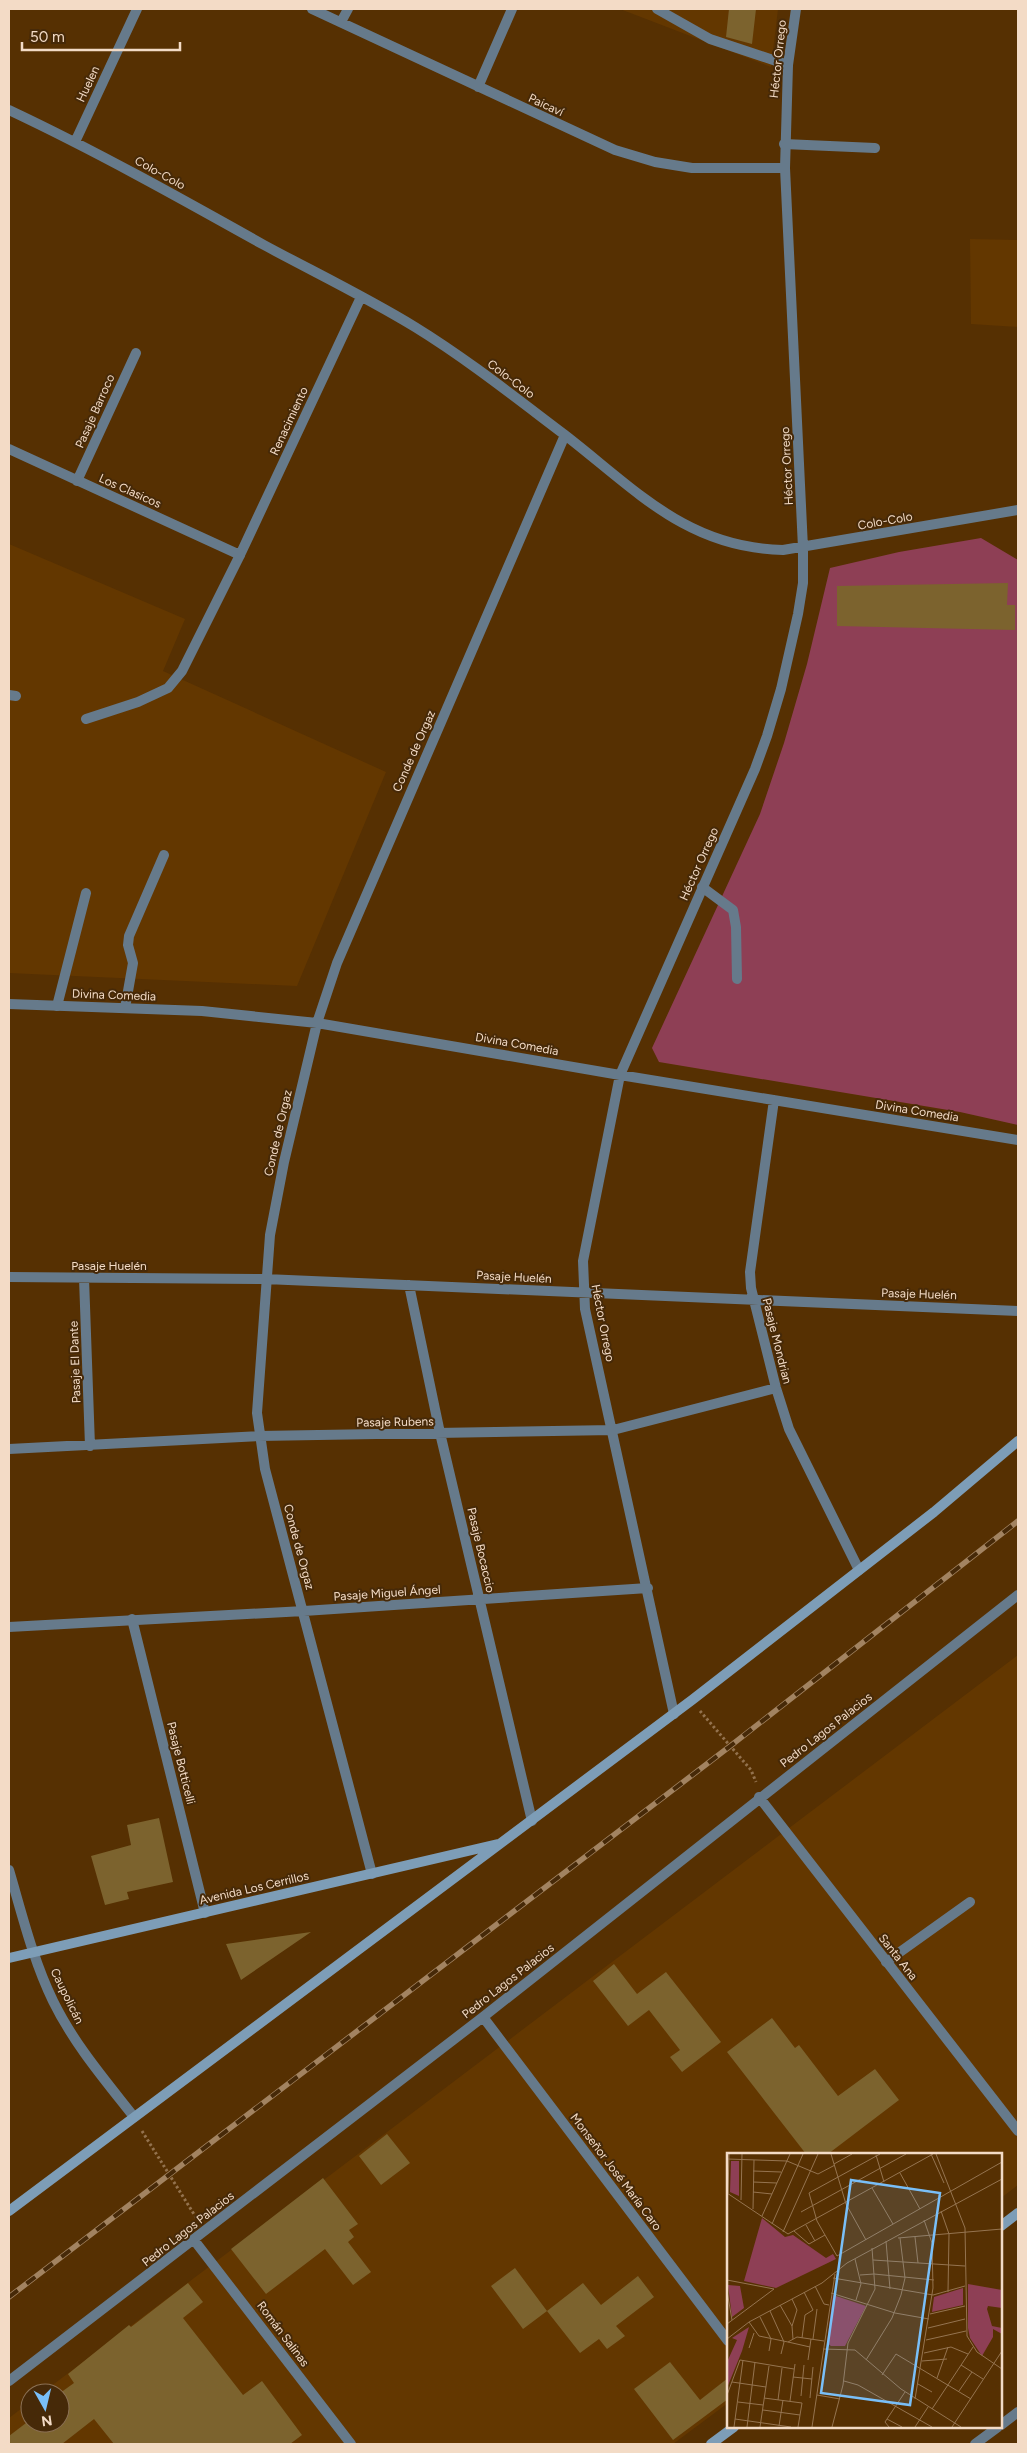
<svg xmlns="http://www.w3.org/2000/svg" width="1027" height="2453" viewBox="0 0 1027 2453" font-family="Figtree,sans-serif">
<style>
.built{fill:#633700}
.green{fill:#8e3f55}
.building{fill:#7c632e}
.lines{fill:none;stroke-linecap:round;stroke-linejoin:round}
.path{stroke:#93724e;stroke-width:3;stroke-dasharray:2.5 2.5;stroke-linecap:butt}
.lane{stroke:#667a8b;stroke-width:10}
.street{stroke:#667a8b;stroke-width:10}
.secondary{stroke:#7d9db7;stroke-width:10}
.rail-casing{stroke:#a28361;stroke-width:5.5}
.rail{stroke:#462908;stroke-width:4;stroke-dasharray:11;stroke-linecap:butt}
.labels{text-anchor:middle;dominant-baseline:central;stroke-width:4;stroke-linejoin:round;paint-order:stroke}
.street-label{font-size:12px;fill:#f3dbc6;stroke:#462908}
.inset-road{fill:none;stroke:#957450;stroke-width:1}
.view{fill:#79bff8;fill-opacity:0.15;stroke:#79bff8;stroke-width:2.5}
.inset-edge{fill:none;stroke:#f3dbc6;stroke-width:2.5}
</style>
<rect width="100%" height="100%" fill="#563002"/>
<path class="built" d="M620,9H778L771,67Z
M970,239L1018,240V327L971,324Z
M9,544L185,619L163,671L386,772L297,986L9,973Z
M1018,1655V2185L1001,2198V2154H728V2403L673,2444H9V2418L30,2402V2423H60V2393H42Z"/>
<path class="green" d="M981,538L1018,560V1125L960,1112L659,1062L652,1048L760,814L784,743L807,664L830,568L899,552Z"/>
<path class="building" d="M729,9H756L752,44L726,37Z
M1008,583L1007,605H1015V630L837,626V586Z
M159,1818L173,1882L127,1892L129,1899L105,1905L91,1856L131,1845L127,1825Z
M311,1932L241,1980L226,1944Z
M614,1964L637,1994L666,1972L721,2042L682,2072L670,2057L680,2050L649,2010L628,2026L593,1981Z
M772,2018L795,2048L799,2045L838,2096L875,2069L899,2100L828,2154H806L727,2052Z
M387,2134L410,2163L381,2185L359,2156Z
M323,2178L358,2224L349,2230L354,2237L348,2242L371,2272L353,2285L325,2249L266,2294L231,2249Z
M515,2268L547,2311L523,2329L491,2286Z
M638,2276L654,2297L616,2326L625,2336L607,2349L599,2339L580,2353L547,2311L583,2283L601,2305Z
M188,2283L203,2302L183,2318L243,2395L262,2381L302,2435L290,2444H114L94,2419L62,2444H9V2436L30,2420V2423H60V2393L74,2383L68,2374L129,2325L131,2327Z
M670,2362L700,2400L728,2378V2399L673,2440L634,2389Z"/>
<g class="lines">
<path class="path" d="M700,1711L751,1770L756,1782
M142,2131L197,2219"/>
<path class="lane" d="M657,9L710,39L788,65
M784,144L875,148
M9,695L16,696
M86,719L138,702L168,688L182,671L240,555
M702,887L733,910L736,927L737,979
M57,1006L86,893
M125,1008L133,963L128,945L129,936L164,855
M886,1962L970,1902"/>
<path class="street" d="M312,9L615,150L655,162L692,168H785
M341,22L348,9
M478,87L512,9
M9,110C96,151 180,198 264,245C314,272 366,297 415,327C467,359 516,398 565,435C636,490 687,548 783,550L1018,510
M75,142L137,9
M9,449L240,555L361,297
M77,481L136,353
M9,1004L202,1011L317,1023L620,1075L1018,1140
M774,1100L750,1272L751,1288L776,1388L789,1429L859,1570
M9,1277L265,1279L1018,1311
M84,1278L90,1446
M409,1285L440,1433L532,1821
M9,1449L259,1436L613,1430L776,1388
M132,1619L205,1913
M9,1627L304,1611L648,1588
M674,1714L585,1309L583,1261L620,1075L755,769L767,736L781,689L798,614L803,583V548L785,168L788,65L796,9
M759,1797L1018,2131
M9,1870C22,1914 33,1960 53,2001C74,2044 105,2080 134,2117
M372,1874L265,1469L257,1413L270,1235L284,1162L317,1023L337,963L565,435
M483,2017L728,2341
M194,2240L351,2444
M9,2381L483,2017L1018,1595
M1001,2425L1018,2412
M975,2444L998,2427"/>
<path class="secondary" d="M9,1958L498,1844
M9,2211L692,1700L934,1512L1018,1441
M1001,2226L1018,2213
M711,2444L734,2427"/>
<defs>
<path id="rail" d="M9,2297L729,1747L1018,1521"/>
</defs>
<use href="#rail" class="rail-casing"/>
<use href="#rail" class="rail"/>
</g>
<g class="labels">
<g class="street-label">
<text transform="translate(778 59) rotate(-84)">Héctor Orrego</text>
<text transform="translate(88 84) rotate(-65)">Huelen</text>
<text transform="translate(546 105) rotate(25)">Paicaví</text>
<text transform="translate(160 173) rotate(29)">Colo-Colo</text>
<text transform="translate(511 379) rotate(37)">Colo-Colo</text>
<text transform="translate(95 411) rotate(-66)">Pasaje Barroco</text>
<text transform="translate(289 421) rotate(-65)">Renacimiento</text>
<text transform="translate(787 466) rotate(-93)">Héctor Orrego</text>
<text transform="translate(130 491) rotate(24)">Los Clasicos</text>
<text transform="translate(885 521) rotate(-10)">Colo-Colo</text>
<text transform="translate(414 751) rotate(-66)">Conde de Orgaz</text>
<text transform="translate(699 864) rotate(-66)">Héctor Orrego</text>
<text transform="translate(114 995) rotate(2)">Divina Comedia</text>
<text transform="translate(517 1044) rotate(10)">Divina Comedia</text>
<text transform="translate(917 1111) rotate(9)">Divina Comedia</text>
<text transform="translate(278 1133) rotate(-77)">Conde de Orgaz</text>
<text x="109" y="1266">Pasaje Huelén</text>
<text transform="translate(514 1277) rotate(3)">Pasaje Huelén</text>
<text transform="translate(919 1294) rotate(2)">Pasaje Huelén</text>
<text transform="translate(603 1323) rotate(79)">Héctor Orrego</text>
<text transform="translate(777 1341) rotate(76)">Pasaje Mondrian</text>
<text transform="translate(75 1362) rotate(-92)">Pasaje El Dante</text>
<text transform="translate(395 1422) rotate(-1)">Pasaje Rubens</text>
<text transform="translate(299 1547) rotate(75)">Conde de Orgaz</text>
<text transform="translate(481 1550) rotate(77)">Pasaje Bocaccio</text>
<text transform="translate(387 1593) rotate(-4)">Pasaje Miguel Ángel</text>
<text transform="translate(826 1730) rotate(-38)">Pedro Lagos Palacios</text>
<text transform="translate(181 1763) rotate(76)">Pasaje Botticelli</text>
<text transform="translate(254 1888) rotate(-13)">Avenida Los Cerrillos</text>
<text transform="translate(898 1957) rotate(52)">Santa Ana</text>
<text transform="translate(508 1981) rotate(-38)">Pedro Lagos Palacios</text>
<text transform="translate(67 1996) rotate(64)">Caupolicán</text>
<text transform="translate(616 2172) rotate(53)">Monseñor José María Caro</text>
<text transform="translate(188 2229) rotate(-38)">Pedro Lagos Palacios</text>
<text transform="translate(283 2334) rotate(53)">Román Salinas</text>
</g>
</g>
<g transform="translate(727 2153)">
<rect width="275" height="275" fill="#563002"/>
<path d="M4,8H12V43L3,39ZM35,65L58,84L66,82L99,105L106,101L109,106L49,135L17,128ZM241,131L275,137V155L261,153L260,156L265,173L275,175V181L266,176V184L255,203L243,185L241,175ZM1,132L13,133L17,155L5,164ZM236,135V152L205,159L207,144ZM106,142L139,153L118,193H104L100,190ZM22,174L15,198L0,235V209L10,187L5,185Z" fill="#8e3f55"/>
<path class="inset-road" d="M104,1L119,51L139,87M153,1L82,40L90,68L110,103L275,9M204,1L217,30M209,1L238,75L240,183L250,199L275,216M149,2L157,29M0,6L60,8L91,21L108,12M107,11L125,1M26,18L54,19M173,20L193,56M26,29L50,30M145,35L166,71M26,39L45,41M0,40L61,81L206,1M1,40L2,1M14,47L15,1M26,56L27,7M214,58L222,81L221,139M74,59L179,1M35,63L63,1M45,71L76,1M79,72L88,88M67,78L82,91L98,82M56,79L91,1M188,84L191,110M171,85L275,76M159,88L163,136M128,106L134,131L129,147M146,107L238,113M133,122L147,121L207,127M106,125L206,142L238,133M0,127L47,136L0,171M88,133L97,151L102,152M0,138L5,167M104,140L168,160L202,166M65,146L70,157L65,173L66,186M53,152L65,173M43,158L57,189L54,201M203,161L238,153M33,164L44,186L42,198M22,169L32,183L61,189L70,184L97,188M201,175L238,166M75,185L78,162L86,157L77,139M0,186L22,169L95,130L120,110L275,26M86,186L90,156M199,187L239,178M61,189L83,194M22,195L27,180M96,196L128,197L174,236L234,274M197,200L224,194L241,201M81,207L84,186M139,207L165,165L174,142L178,125L173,85M195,208L220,206M234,212L256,226M155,222L169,201L244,246M66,224L85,226M210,225L221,194M117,228L131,232L205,274M5,229L39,234M191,231L205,239M232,238L245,219M0,242L13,207L67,216M90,242L113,246M74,243L77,212M37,245L75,250L71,274M83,245L86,214M188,246L206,135L205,90L197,67M51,247L55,215M63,248L68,211M11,249L36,252M205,256L246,194M36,257L73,262M8,266L64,274M160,266L175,274M52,273L56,247M7,274L16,207M20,274L28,209M33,274L42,213M85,274L108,121M105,274L116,232L121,190L148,136L145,95M162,274L158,269L178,239M188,274L201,254M225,274L275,198"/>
<path class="view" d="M124,27L213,40L183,252L94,240Z"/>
<rect width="275" height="275" class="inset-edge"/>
</g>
<rect width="1027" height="2453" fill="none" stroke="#f3dbc6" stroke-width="20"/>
<g transform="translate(45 2408) rotate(172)"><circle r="24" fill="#462908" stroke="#8b7054"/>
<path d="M0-4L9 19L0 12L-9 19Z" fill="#79bff8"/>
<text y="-8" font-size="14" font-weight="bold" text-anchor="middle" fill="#f3dbc6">N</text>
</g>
<path d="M22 42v8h158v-8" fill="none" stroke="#f3dbc6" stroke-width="2.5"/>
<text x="30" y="42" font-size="15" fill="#f3dbc6" stroke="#462908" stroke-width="4" paint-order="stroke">50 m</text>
</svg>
